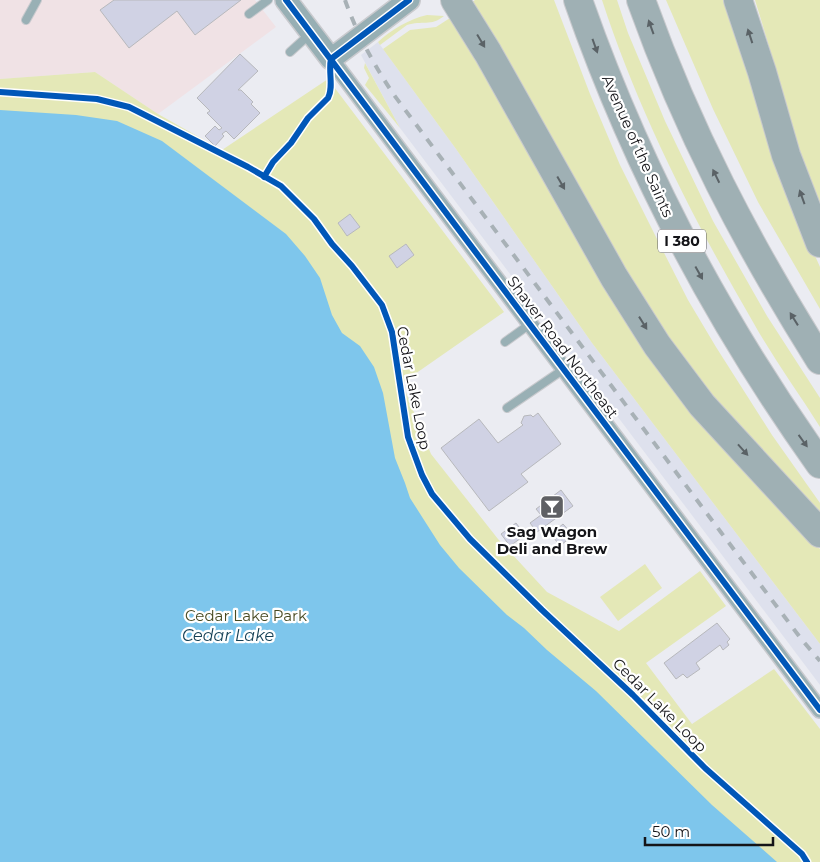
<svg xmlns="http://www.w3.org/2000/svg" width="820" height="862" viewBox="0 0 820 862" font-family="Montserrat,sans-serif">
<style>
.built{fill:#dee1ed}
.industrial{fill:#f0e2e5}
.green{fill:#e4e8b7}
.water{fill:#7ec6ec}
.building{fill:#d0d2e4;stroke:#b7b8bc}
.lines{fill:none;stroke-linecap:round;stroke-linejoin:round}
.lane-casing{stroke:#c9cace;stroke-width:10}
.street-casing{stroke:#c9cace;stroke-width:18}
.secondary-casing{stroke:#c9cace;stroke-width:24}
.highway-casing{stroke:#c9cace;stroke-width:30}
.lane{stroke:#99b0b5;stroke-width:8}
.street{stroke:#99b0b5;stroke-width:15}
.secondary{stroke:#97afb4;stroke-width:21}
.highway{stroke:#9fb0b4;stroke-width:28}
.rail{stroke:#a8b1b6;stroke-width:4;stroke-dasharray:9 9;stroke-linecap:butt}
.cycleway-casing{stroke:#fff;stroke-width:9}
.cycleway{stroke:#0057b8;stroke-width:6}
.oneway{fill:#5a6266}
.labels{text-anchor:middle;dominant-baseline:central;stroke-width:4.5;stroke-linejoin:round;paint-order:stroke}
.shield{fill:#fff;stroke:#5a5a5d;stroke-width:1}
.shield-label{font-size:14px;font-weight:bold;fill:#141418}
.street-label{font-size:15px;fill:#141418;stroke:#fff}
.poi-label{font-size:15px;font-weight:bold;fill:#141418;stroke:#fff}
.park-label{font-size:15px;fill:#484a22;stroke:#fff}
.water-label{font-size:16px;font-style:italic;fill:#154056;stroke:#fff}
</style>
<rect width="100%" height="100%" fill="#ebecf2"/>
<path class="built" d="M378,42L456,149L592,343L820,644V685L400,128L361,55Z"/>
<path class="industrial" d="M0,0H255L276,27L158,114L95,72L0,79Z"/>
<path class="green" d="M475,0H554L590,94L620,165L659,243L688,300L716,347L772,435L820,503V520L708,395L663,334L471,3Z
M602,0H617L628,33L665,121L713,221L767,316L820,398V427C798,392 773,358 753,322C693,219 639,113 602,0Z
M666,0H723L812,249L820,267V309L758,202L713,109Z
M755,0H820V213C796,143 777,71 755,0Z
M427,15L444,16C431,27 422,20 407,25L380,45L378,42C391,30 409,19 427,15Z
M450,18L460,24L746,470L820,549V644L592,343L456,149L383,49L410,30L436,27Z
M365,63L400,128L365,85L369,78L364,68Z
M95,72L158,114L222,150L328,79L504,312L402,383L431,454L498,539L547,592L619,631L700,571L726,606L646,663L692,724L774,669L820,729V862H0V79Z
M645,564L662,588L618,621L600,597Z"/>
<path class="water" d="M0,110L76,115L117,121L162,141L286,234L305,256L320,278L332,315L342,333L360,346L374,367L383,393L395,458L405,483L410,498L440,545L459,568L507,615L524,628L547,650L596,691L712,805L777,862H0Z"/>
<path class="building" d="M114,0H241L195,35L177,11L129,48L100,10Z
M240,54L258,71L238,90H241L253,102L251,104L260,113L234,139L226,131L222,134L224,136L215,146L205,136L215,126L219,130L222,128L207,113L210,111L197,98Z
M350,214L360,227L347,236L338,223Z
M406,244L414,255L397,268L389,256Z
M538,413L561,444L521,474L528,482L489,511L441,448L479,419L498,443L523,425L521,423L524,416L531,415L533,417Z
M561,490L573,506L537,532L530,523L541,515L536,509Z
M516,523L525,535L510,546L501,534Z
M563,524L573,535L560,546L551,534Z
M717,623L730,639L727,642L729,645L723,650L720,645L696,663L700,669L687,678L683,674L676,679L664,663Z"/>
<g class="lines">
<defs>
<path id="lane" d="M249,14L268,0
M26,20L37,0
M290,52L310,34
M505,342L530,324
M507,408L564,369"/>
<path id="street" d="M331,59L820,710"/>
<path id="secondary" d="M286,0L331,59L409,0"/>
<path id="highway" d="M455,0L488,53L614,277L657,345L702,405L820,533
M578,0C636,166 718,321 820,464
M641,0C687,129 747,244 820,360
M738,0L762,72L786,155L820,243"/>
</defs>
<use href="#lane" class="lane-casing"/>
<use href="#street" class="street-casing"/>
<use href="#secondary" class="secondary-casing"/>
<use href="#highway" class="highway-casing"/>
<use href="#lane" class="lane"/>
<use href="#street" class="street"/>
<use href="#secondary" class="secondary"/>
<use href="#highway" class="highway"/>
<path class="rail" d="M345,0C357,34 374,65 394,95L720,531L802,640L820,661"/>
<defs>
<path id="cycleway" d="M286,0L820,710
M331,59L409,0
M0,92L97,99L129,107L248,167L281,186L314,219L332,244L352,266L382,305L392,332L408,437L422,475L432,494L470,539L542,610L633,695L705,768L802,854L807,862
M264,177L273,162L291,143L308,118L328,98C334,87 328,71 331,59"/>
</defs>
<use href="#cycleway" class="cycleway-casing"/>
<use href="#cycleway" class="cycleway"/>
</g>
<defs><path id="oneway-solid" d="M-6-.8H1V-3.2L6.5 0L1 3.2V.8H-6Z" transform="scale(1.25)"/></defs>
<g class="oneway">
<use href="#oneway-solid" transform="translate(651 27) rotate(-110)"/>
<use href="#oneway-solid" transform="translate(750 36) rotate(-108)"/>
<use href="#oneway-solid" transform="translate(481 41) rotate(59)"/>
<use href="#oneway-solid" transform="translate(595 46) rotate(70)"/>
<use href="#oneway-solid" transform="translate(716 176) rotate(-116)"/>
<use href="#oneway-solid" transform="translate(561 183) rotate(60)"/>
<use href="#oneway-solid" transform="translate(802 197) rotate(-110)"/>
<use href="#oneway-solid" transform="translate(699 273) rotate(61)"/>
<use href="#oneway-solid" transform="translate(794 319) rotate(-122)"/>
<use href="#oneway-solid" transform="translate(643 323) rotate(58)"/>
<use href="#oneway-solid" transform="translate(803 441) rotate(54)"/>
<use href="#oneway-solid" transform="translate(743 450) rotate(48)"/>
</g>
<defs>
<symbol id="bar-square" viewBox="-11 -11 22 22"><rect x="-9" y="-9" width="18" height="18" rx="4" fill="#5f6064" stroke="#fff"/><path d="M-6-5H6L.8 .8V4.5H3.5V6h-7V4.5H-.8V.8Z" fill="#fff"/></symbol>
</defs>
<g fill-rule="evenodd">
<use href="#bar-square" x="538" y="493" width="28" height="28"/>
</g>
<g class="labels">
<rect class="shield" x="658" y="229.5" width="48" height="23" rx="4"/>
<g class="shield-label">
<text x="682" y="241">I 380</text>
</g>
<g class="street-label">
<text transform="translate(638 146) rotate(66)">Avenue of the Saints</text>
<text transform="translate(563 347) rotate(53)">Shaver Road Northeast</text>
<text transform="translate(414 388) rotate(79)">Cedar Lake Loop</text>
<text transform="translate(660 705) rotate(45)">Cedar Lake Loop</text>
</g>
<g class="poi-label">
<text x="552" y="531">Sag Wagon<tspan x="552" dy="17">Deli and Brew</tspan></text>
</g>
<g class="park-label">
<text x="246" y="615">Cedar Lake Park</text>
</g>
<g class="water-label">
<text x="228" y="635">Cedar Lake</text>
</g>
</g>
<path d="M645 837v8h128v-8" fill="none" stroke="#141418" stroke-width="2.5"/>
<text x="652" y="837" font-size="15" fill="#141418" stroke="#ffffff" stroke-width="4" paint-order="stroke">50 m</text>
</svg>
